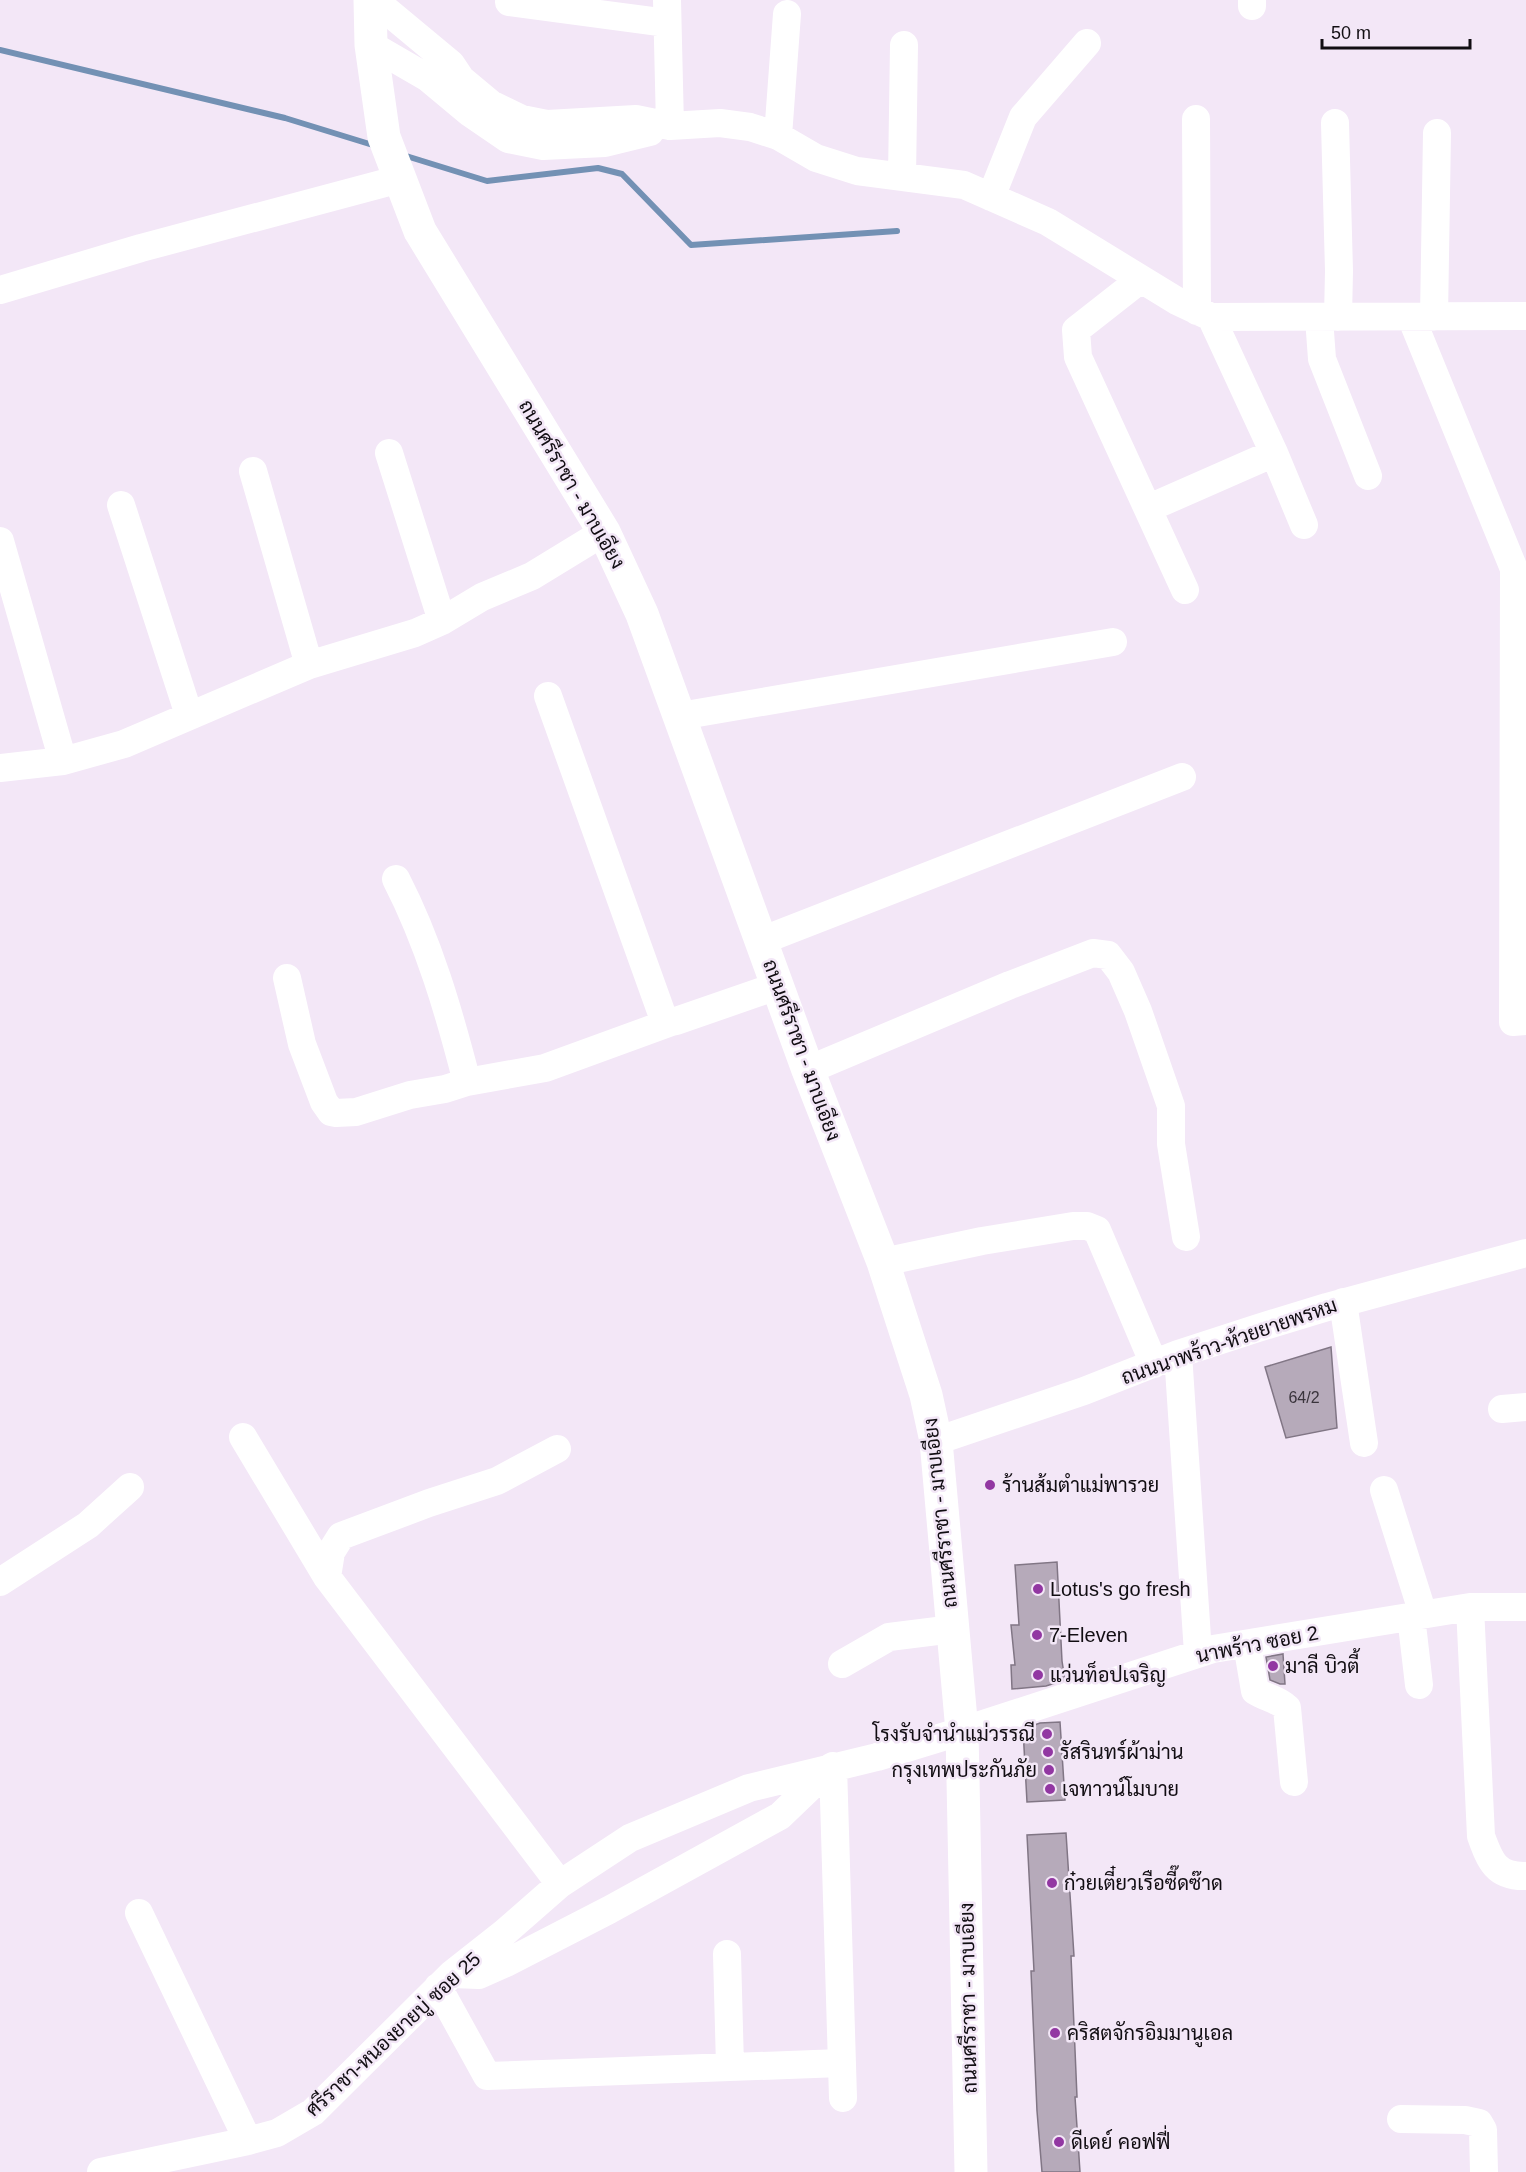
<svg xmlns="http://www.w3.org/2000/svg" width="1526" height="2172" viewBox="0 0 1526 2172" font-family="Helvetica,Sarabun,sans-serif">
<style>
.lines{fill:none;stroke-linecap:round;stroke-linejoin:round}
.stream{stroke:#7391b4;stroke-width:6}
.building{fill:#b6aaba;stroke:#817685;stroke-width:1.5}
.minor{stroke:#fff;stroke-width:28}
.major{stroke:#fff;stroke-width:33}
.poi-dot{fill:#9237a2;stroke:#f3e7f7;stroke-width:2}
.labels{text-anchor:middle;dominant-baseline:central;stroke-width:5;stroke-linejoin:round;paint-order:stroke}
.number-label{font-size:16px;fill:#3a343c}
.street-label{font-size:20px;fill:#110d12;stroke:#f3e7f7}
.poi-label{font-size:20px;fill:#110d12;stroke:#f3e7f7;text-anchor:start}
</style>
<rect width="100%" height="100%" fill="#f3e7f7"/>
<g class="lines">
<path class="stream" d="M0,50L285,118L376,146
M403,155L487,181L598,168L622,174L691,245L897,231"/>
</g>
<path class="building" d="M1331,1347L1337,1428L1286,1438L1265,1367Z
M1057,1562L1062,1661L1065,1680L1046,1686L1012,1689L1011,1665H1015L1011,1625H1019L1015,1565Z
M1283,1654L1285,1684H1280L1270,1680L1266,1657Z
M1060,1722L1065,1800L1027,1802L1023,1729L1040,1723Z
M1066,1833L1074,1956H1071L1077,2097H1075L1080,2172H1042L1037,2111L1031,1971H1034L1027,1835Z"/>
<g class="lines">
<path class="minor" d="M374,0L451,64L461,79L491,104L522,119L547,124L636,119L670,126L720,123L750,127L778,136L816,158L857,171L964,185L1048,222L1177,301L1211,317L1526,316
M667,0L670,126
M509,2L667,23
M1252,6V0
M371,45L428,78L470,113L508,139L543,146L605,143L650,132
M1196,119L1197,311
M1335,123L1339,271L1338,317
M778,136L787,14
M902,177L904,45
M991,197L1023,117L1087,43
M1141,279L1076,330L1078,357L1185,590
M0,290L141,248L400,179
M1211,317L1274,453L1304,525
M1411,317L1514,569L1513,1022L1526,1021
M1434,317L1437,133
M1319,318L1322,359L1368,476
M389,453L442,621
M253,471L309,665
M121,505L189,715
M1149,508L1274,453
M0,541L63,761
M548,696L663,1017L671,1022L676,1021L777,986
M680,716L1113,642
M0,768L63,761L124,744L309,665L415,633L442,621L482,597L532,576L604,532
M396,879C429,943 449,1012 467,1082
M761,941L1182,777
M287,978L302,1044L324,1102L331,1112L336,1113L356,1112L410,1095L445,1089L467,1082L545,1068L671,1022
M808,1070L1010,985L1093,953L1108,955L1121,972L1138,1011L1171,1106V1144L1186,1237
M883,1262L982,1241L1073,1226H1087L1097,1230L1154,1364
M1343,1302L1364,1443
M1178,1354L1198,1653
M1502,1409L1526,1407
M243,1437L327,1577L560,1884
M936,1441L1084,1391L1178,1354L1258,1328L1327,1307L1526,1253
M1384,1490L1423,1614
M327,1577L331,1552L341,1536L429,1503L497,1481L557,1449
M0,1582L88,1525L130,1487
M1470,1607L1481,1836C1490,1861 1496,1877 1526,1876
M1411,1616L1419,1685
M1247,1644L1255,1691C1266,1698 1278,1699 1287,1708L1294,1782
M842,1664L889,1637L953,1629
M833,1766L843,2098
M139,1913L248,2141
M727,1954L730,2066
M452,1974L479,1975L506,1963L609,1910L780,1816L831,1767
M438,1987L487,2076L841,2063
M1401,2119L1465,2120L1479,2123L1483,2130L1484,2172
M101,2172L248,2141L277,2133L313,2112L452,1974L504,1933L560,1884L630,1838L749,1788L877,1757L962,1731L1213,1649L1470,1607H1526"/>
<path class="major" d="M370,0L371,45L384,137L420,231L604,532L642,614L808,1070L883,1262L926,1395L936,1441L962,1731L971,2172"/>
</g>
<g class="poi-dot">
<circle cx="990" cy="1485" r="6"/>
<circle cx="1038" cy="1589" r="6"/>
<circle cx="1037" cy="1635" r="6"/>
<circle cx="1273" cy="1666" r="6"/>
<circle cx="1038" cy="1675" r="6"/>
<circle cx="1047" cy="1734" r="6"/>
<circle cx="1048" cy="1752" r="6"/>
<circle cx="1049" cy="1770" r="6"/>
<circle cx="1050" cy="1789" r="6"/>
<circle cx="1052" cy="1883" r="6"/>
<circle cx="1055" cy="2033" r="6"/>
<circle cx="1059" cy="2142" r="6"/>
</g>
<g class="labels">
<g class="number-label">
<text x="1304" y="1397">64/2</text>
</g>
<g class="street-label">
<text transform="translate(572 484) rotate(60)">ถนนศรีราชา - มาบเอียง</text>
<text transform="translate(802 1050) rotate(70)">ถนนศรีราชา - มาบเอียง</text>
<text transform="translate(1229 1341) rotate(-19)">ถนนนาพร้าว-ห้วยยายพรหม</text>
<text transform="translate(940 1513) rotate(-96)">ถนนศรีราชา - มาบเอียง</text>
<text transform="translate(1257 1644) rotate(-11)">นาพร้าว ซอย 2</text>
<text transform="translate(968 1998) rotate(-91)">ถนนศรีราชา - มาบเอียง</text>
<text transform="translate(393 2034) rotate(-43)">ศรีราชา-หนองยายบู่ ซอย 25</text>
</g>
<g class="poi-label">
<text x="1002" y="1485">ร้านส้มตำแม่พารวย</text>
<text x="1050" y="1589">Lotus's go fresh</text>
<text x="1049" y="1635">7-Eleven</text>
<text x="1285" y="1666">มาลี บิวตี้</text>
<text x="1050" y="1675">แว่นท็อปเจริญ</text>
<text x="1035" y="1734" text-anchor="end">โรงรับจำนำแม่วรรณี</text>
<text x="1060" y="1752">รัสรินทร์ผ้าม่าน</text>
<text x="1037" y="1770" text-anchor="end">กรุงเทพประกันภัย</text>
<text x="1062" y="1789">เจทาวน์โมบาย</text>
<text x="1064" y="1883">ก๋วยเตี๋ยวเรือซี๊ดซ๊าด</text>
<text x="1067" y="2033">คริสตจักรอิมมานูเอล</text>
<text x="1071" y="2142">ดีเดย์ คอฟฟี่</text>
</g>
</g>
<path d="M1322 39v9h148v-9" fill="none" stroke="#110d12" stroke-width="3"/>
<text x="1331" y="39" font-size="18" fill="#110d12" stroke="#f3e7f7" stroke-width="4.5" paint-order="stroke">50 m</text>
</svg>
